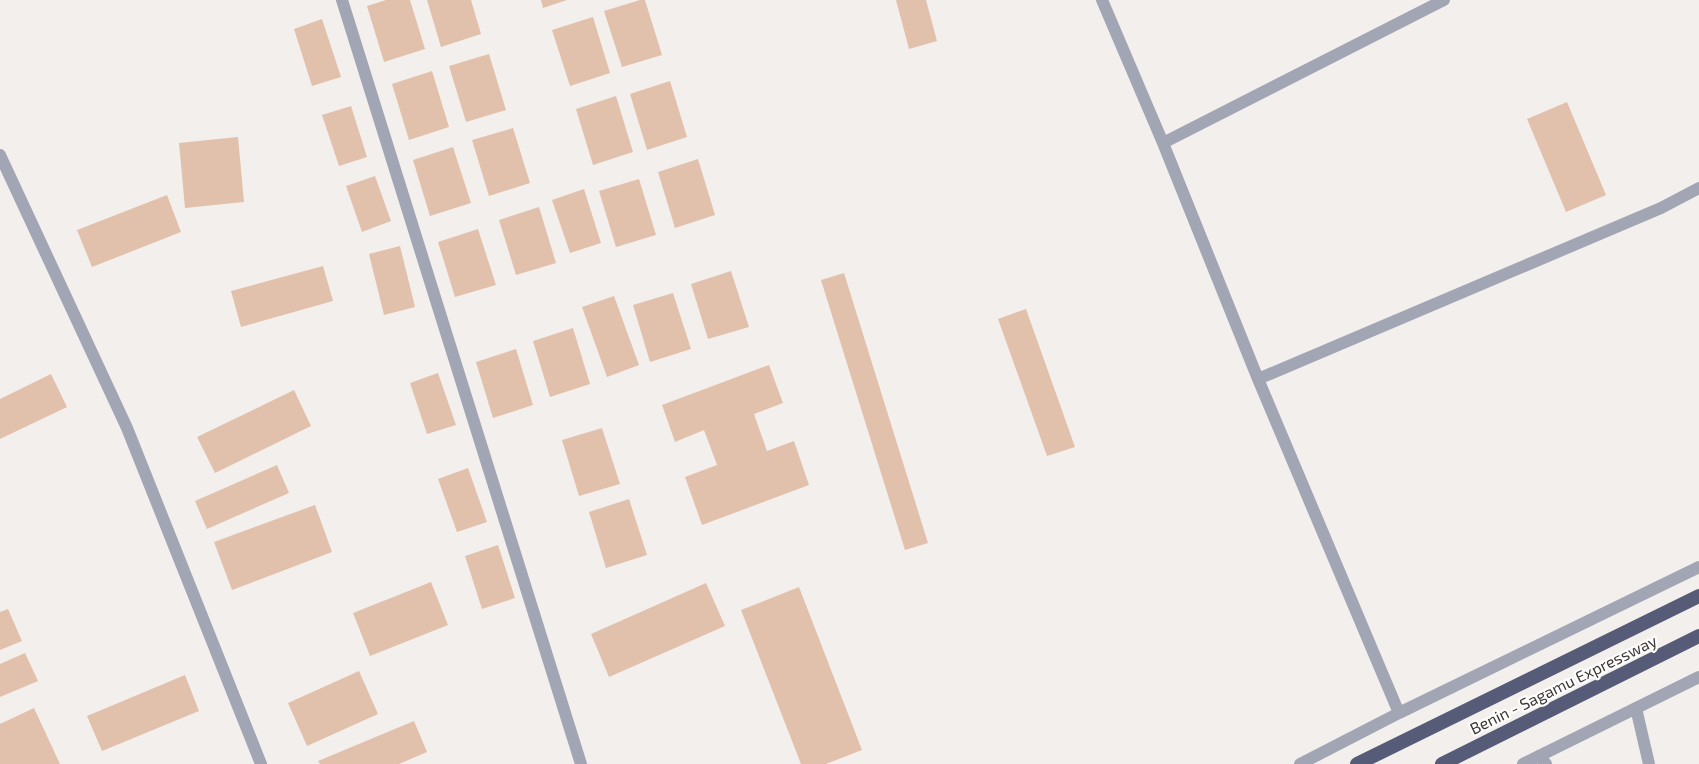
<svg xmlns="http://www.w3.org/2000/svg" width="1699" height="764" viewBox="0 0 1699 764" font-family="'Exo 2',sans-serif">
<style>
.building{fill:#e2c1ac}
.lines{fill:none;stroke-linecap:round;stroke-linejoin:round}
.service{stroke:#a1a5b4;stroke-width:12}
.minor{stroke:#a1a5b4;stroke-width:12}
.trunk{stroke:#565c78;stroke-width:14}
.labels{text-anchor:middle;dominant-baseline:central;stroke-width:4.5;stroke-linejoin:round;paint-order:stroke}
.street-label{font-size:16px;fill:#393736;stroke:#fefdfc}
</style>
<rect width="100%" height="100%" fill="#f3efec"/>
<path class="building" d="M386,0H410L425,49L384,62L367,6Z
M427,0H471L481,34L441,47Z
M541,0H567L543,8Z
M640,0H645L662,55L622,67L604,11Z
M896,0H926L937,41L909,49Z
M593,17L610,73L570,86L552,30Z
M322,19L341,77L312,86L294,29Z
M489,54L506,110L466,122L449,66Z
M432,71L449,127L409,140L392,84Z
M670,81L687,137L647,150L630,94Z
M616,96L633,152L593,165L576,109Z
M1567,102L1606,195L1566,212L1527,119Z
M351,106L367,157L339,166L322,115Z
M513,128L530,183L489,196L472,140Z
M238,137L244,202L185,208L179,143Z
M453,147L471,203L430,216L413,160Z
M698,159L715,215L675,228L658,172Z
M375,176L391,221L362,232L346,186Z
M639,179L656,235L616,247L599,191Z
M584,189L601,243L570,253L552,200Z
M167,195L181,232L92,267L77,230Z
M539,207L556,263L516,275L499,220Z
M478,229L496,285L455,297L438,242Z
M400,246L415,307L384,315L369,254Z
M323,266L333,301L241,327L231,291Z
M731,271L749,327L708,339L691,284Z
M844,273L928,543L905,550L821,280Z
M673,293L691,349L650,362L633,305Z
M614,296L639,365L607,377L582,307Z
M1026,309L1075,447L1047,456L998,319Z
M573,328L590,384L550,397L533,341Z
M516,349L533,405L493,418L476,362Z
M769,365L783,403L754,414L767,451L794,441L809,485L702,525L685,477L717,465L704,430L675,442L662,405Z
M438,373L456,425L427,434L410,383Z
M51,374L67,407L0,439V399Z
M294,390L311,426L215,473L197,437Z
M602,428L620,484L579,496L562,440Z
M277,465L289,493L207,529L195,501Z
M468,468L487,522L457,532L438,479Z
M629,499L647,555L606,568L589,512Z
M315,505L332,552L232,590L214,542Z
M498,545L515,598L482,609L465,556Z
M431,582L448,625L370,656L353,613Z
M706,583L725,626L609,677L591,634Z
M799,587L862,750L826,764H801L741,610Z
M8,609L22,641L0,650V612Z
M25,653L38,681L0,697V664Z
M359,671L378,714L307,746L288,703Z
M185,675L199,711L102,751L87,716Z
M34,708L60,764H0V724Z
M414,721L427,752L399,764H320L318,761Z"/>
<g class="lines">
<path class="service" d="M1636,708L1649,764
M1539,756L1546,764"/>
<path class="minor" d="M342,0L581,764
M1102,0L1163,143L1258,379L1399,713
M1163,143L1444,0
M0,155L127,428L261,764
M1258,379L1661,208L1699,188
M1300,764L1399,713L1699,567
M1523,764L1699,677"/>
<path class="trunk" d="M1357,764L1699,596
M1442,764L1699,636"/>
</g>
<g class="labels">
<g class="street-label">
<text transform="translate(1563 684) rotate(-26)">Benin - Sagamu Expressway</text>
</g>
</g>
</svg>
